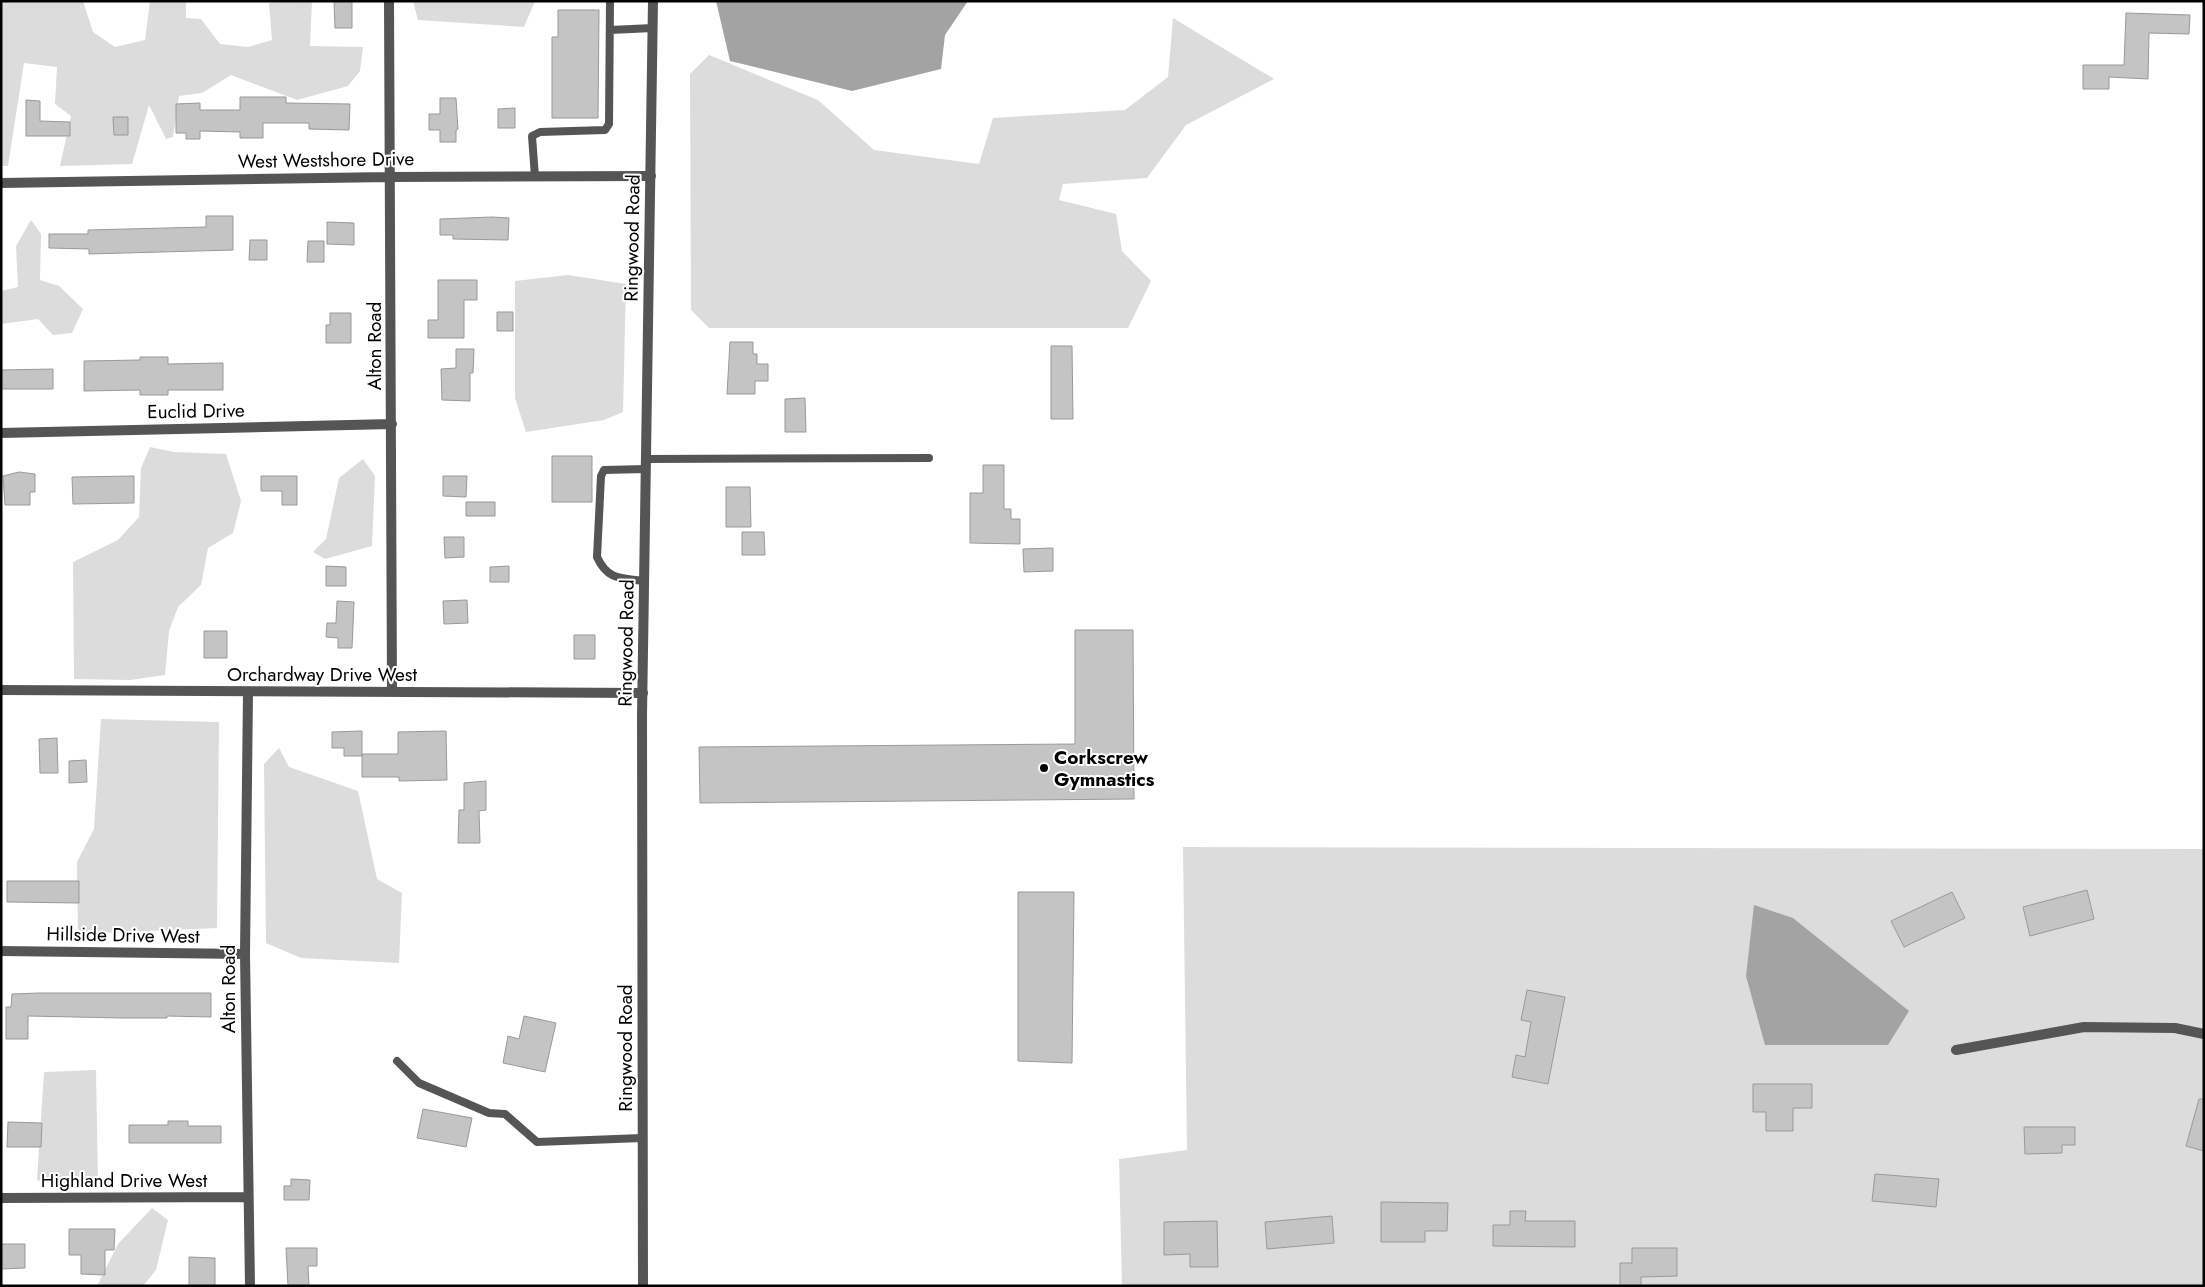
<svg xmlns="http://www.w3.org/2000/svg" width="2205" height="1287" viewBox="0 0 2205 1287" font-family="Jost,sans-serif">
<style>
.green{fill:#dcdcdc}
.water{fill:#a3a3a3}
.building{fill:#c4c4c4;stroke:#999}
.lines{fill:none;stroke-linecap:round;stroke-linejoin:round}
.service{stroke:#555;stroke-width:8}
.minor{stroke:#555;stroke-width:10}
.tertiary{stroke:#555;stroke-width:10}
.poi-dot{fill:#000;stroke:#fff;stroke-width:2}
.labels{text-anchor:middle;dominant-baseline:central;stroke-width:4;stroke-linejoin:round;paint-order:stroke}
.street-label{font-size:19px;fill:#000;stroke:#fff}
.poi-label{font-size:19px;font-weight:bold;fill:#000;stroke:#fff;text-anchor:start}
</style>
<rect width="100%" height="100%" fill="#fff"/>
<path class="green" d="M1,1H83L93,32L115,47L145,40L150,1H186V18L201,19L220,44L248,47L272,40L269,3L312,1L310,46L363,47L360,71L348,86L297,100L231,75L202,93L179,96L173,137L166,139L149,105L132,164L60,166L71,116L55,104L57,67L24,63L8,166H1Z
M413,1H535L524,27L418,20Z
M1173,18L1274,79L1186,125L1147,178L1063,184L1059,200L1116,214L1122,251L1151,281L1128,328H709L691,310L690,74L709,55L818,100L874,150L979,164L993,118L1125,110L1168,77Z
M31,220L41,234L40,280L59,286L83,309L72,333L53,335L38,319L1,324V291L18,287L16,246Z
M568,275L626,284L623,412L604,420L526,432L515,398V281Z
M150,447L174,452L226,454L241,501L233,533L208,548L201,585L178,607L169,631L165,675L130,680L74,679L73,562L118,540L139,517L141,468Z
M363,459L375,476L372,546L325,559L313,552L326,539L339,478Z
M101,719L219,722L217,928L78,934L77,862L94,829Z
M279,748L289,767L358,791L377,879L402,893L399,963L301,958L266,943L264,764Z
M1183,847L2204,849V1286H1122L1119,1159L1187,1150Z
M96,1070L98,1181L62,1187L37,1180L44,1072Z
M152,1208L168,1220L156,1270L143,1286H97L118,1244Z"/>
<path class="water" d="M716,1H968L945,35L941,69L852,91L730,61Z
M1754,905L1793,918L1909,1011L1888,1045H1765L1746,976Z"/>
<path class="building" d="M334,1H352V28H335Z
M558,10H599L598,118H552V37H558Z
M2126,13L2190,15L2189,34L2149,33L2148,79L2109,77V89H2083V65H2124Z
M240,97H286V103L350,104L349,130L309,129V123H263V138H240V132L200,131V139H186V133H176V104L200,103V110H240Z
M440,98H456L458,129L456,130V142H440V130H429V114H440Z
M26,100L40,101V121L70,122V136H26Z
M515,108V128H498V109Z
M113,117H128V135H114Z
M206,216H233V250L89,254V249L49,248V234H88V230L206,227Z
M492,217L509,218L508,240L453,239V235H440V219Z
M327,222L354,223V245L327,244Z
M250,240H267V260H249Z
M308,241H324V262H307Z
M438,280H477V300H464V338H428V320H438Z
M497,312H513V331H497Z
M330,313H351V343H326V325H330Z
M730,342H753V354H757V364H768V381H755V394H727Z
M1051,346H1072L1073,419H1051Z
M456,349H474L473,373H470V401L442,400L441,369L456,368Z
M140,357H168V364L223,363V390H168V395H140V390L84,391V361L140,360Z
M53,369V389H1V370Z
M805,398L806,432H785V399Z
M552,456H592V502H552Z
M983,465H1004V509H1011V519H1020V544L970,543V493H983Z
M19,472L35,474V492H30V505H5L3,476Z
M134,476V503L73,504L72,477Z
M261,476H297V505H282V491H261Z
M443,476H467L466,497L443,496Z
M726,487H750L751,527H726Z
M466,502H495V516H466Z
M742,532H764L765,555H742Z
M444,537H464V557L445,558Z
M1053,548V571L1024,572L1023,549Z
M326,566L346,567V586H326Z
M509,566V582H490V567Z
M467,600L468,623L444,624L443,601Z
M337,601L354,602L352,648H338V638L326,637L327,623H336Z
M1075,630H1133L1134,799L700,803L699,747L1075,744Z
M204,631H227V658H204Z
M574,635H595V659H574Z
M362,731V756H344V748H332V732Z
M446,731L447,780L399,781V777H362V754H398V732Z
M57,738L58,773H40L39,739Z
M86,760L87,782L69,783V761Z
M486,781V810L479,811L480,843H458L459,810H464V783Z
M7,881H79V903L7,902Z
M2087,890L2094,919L2030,936L2023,907Z
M1018,892H1074L1072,1063L1018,1061Z
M1952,892L1965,918L1904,947L1891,921Z
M1527,990L1565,997L1548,1084L1512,1077L1516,1055L1525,1057L1531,1022L1521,1020Z
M39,993H211V1017L167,1016V1018H121L28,1016V1039H6V1007H11L12,994Z
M524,1016L556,1023L545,1072L503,1063L508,1036L519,1039Z
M1753,1084H1812V1108H1793V1131H1766V1112H1753Z
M2199,1099H2204V1151L2186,1146Z
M423,1109L472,1118L466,1147L417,1138Z
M168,1121H188V1126H221V1143H129V1125H168Z
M8,1122L42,1123L41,1147H7Z
M2024,1127H2075V1145H2062V1153L2025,1154Z
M1875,1174L1939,1179L1936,1207L1872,1201Z
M291,1179L310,1180L309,1200H284V1186H291Z
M1381,1202L1448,1203L1447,1231H1425V1242H1381Z
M1510,1211H1526L1525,1221H1575V1247L1493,1246V1225H1510Z
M1332,1216L1334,1243L1267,1249L1265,1222Z
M1217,1221L1218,1267H1190V1254L1164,1255V1222Z
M69,1229H115L114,1250H105V1275L81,1274V1255H69Z
M1,1244H25V1268L1,1269Z
M286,1248H317V1266H308L309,1286H288Z
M1632,1248H1677V1276L1641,1277V1286H1620V1263H1632Z
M189,1257L215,1258V1286H189Z"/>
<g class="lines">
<path class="service" d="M610,30L653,28
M535,177L532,136L540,132L605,130L609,124L610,1
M647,459L929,458
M645,581C622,578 608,581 597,557L601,476L604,470L646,469
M397,1061L419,1083L489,1113L505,1114L537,1142L642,1138"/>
<path class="minor" d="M389,1L392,691
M1,183L390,177L651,176
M1,433L392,424
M1,690L643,693
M248,692L245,954L250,1286
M1,951L245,954
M1956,1050L2084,1027L2175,1028L2204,1034
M1,1198L247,1197"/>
<path class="tertiary" d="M643,1286L642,715L653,1"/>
</g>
<circle class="poi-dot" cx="1044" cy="768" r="5"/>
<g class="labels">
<g class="street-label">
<text transform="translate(326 160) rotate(-1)">West Westshore Drive</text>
<text transform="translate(632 238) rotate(-89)">Ringwood Road</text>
<text transform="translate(374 346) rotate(-90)">Alton Road</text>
<text transform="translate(196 411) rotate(-1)">Euclid Drive</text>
<text transform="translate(626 643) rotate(-89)">Ringwood Road</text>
<text x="322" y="674">Orchardway Drive West</text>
<text transform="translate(123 935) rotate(1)">Hillside Drive West</text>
<text transform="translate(228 989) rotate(-90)">Alton Road</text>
<text transform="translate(625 1048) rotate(-90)">Ringwood Road</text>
<text x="124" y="1180">Highland Drive West</text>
</g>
<g class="poi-label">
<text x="1054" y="757">Corkscrew<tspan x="1054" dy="22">Gymnastics</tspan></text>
</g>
</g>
<rect width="2205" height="1287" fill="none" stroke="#000000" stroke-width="5"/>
</svg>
